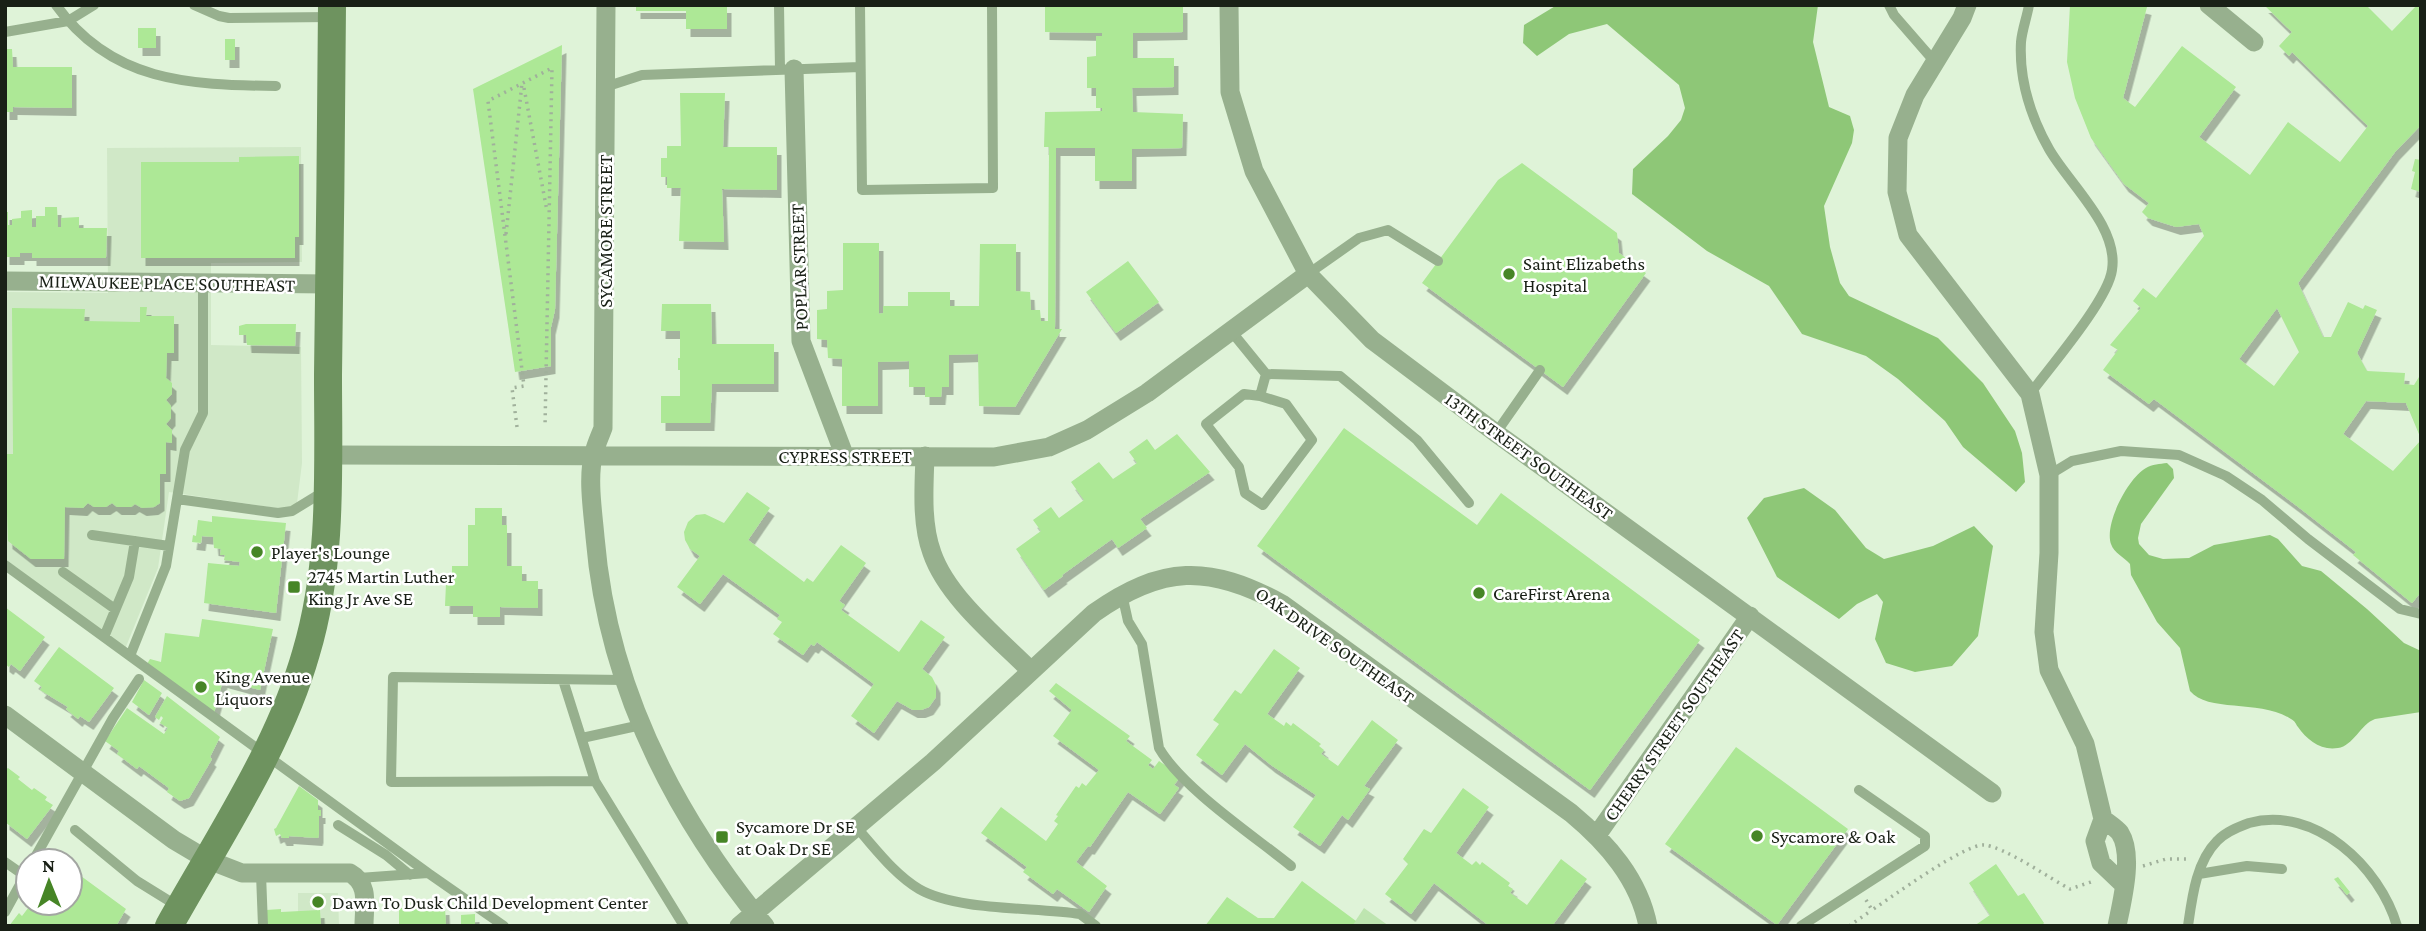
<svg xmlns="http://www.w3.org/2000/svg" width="2426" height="931" viewBox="0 0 2426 931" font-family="'Crimson Pro',serif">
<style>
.built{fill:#d0e8c7}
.green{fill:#bee5b0}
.forest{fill:#8ec777}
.building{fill:#ade896;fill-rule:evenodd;filter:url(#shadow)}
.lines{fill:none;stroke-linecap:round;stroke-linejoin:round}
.path{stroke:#a0b09b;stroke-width:3.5;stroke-dasharray:2 5;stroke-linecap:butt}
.service{stroke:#97b08e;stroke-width:10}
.minor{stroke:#97b08e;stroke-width:19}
.secondary{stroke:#6e935f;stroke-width:28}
.poi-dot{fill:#468526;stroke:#fff;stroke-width:2.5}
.labels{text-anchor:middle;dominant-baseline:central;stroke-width:5;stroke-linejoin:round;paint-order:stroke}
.street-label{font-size:19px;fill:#192016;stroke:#fff}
.poi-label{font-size:19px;fill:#192016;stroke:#fff;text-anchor:start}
</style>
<defs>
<filter id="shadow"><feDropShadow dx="4.5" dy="8" stdDeviation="0" flood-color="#0004"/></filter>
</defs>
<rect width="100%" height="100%" fill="#dff3d8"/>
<path class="built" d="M301,147L302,262L211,263V345L301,347L302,463L296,511L169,492L158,568L125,649L5,559V292L108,293L107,148Z
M298,893H338L339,926H298Z"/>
<path class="green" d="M1364,908L1389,926H1352Z"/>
<path class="forest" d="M1557,5H1818L1813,42L1829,107L1850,116L1854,130L1852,143L1824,206L1830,247L1840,283L1849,296L1938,338L1983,383L2015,431L2022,453L2025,482L2016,492L1963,447L1945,421L1898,379L1866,356L1802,334L1769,286L1707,251L1632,194L1633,169L1668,136L1681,120L1685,108L1679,85L1607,24L1569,34L1537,56L1523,43L1524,25Z
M2167,463L2173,469L2174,478L2141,524L2138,538L2139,544L2149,555L2163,559L2189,558L2214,545L2270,535L2278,539L2302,566L2321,571L2367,609L2404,643L2421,651V712L2375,719C2361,724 2353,746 2338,748C2321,751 2307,740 2298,727C2295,723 2296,722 2291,719C2261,699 2208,713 2190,691L2180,648L2157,622L2131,575L2130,564C2124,557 2114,553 2111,544C2104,524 2128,478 2146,468C2152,464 2160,464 2167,463Z
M1804,488L1835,510L1866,548L1884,559L1933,546L1974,526L1993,546L1978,636L1952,666L1915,672L1886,663L1875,639L1883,602L1877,594L1857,604L1839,619L1777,577L1747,518L1764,498Z"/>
<path class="building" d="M636,5H727V29H686V11H636Z
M1045,5H1183V32L1133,33V58H1174V87L1132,88L1133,112L1183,114L1182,148L1132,149V181H1095V148H1056L1055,329H1062L1015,407L979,406L978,354L949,355V387H942L941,397H925V387H909V361L878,362V406H842V359L828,358L827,340L817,339V310L827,309V291L843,290V243H879V314L883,313V306H908V292H950V306H979L980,244H1016V291L1030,292L1031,310H1040L1041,321H1048L1049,147H1044L1045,112L1102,111V108H1096V88H1087V57L1096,56V36H1102V33L1045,32Z
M2070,5H2139L2147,7L2123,98L2135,107L2182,46L2236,87L2199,137L2250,175L2288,122L2340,162L2368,126L2292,52L2289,56L2279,46L2292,32L2264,5H2366L2392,31L2417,5H2421V125L2395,152L2298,283L2323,337H2331L2348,302L2363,309L2365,305L2377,310L2357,353L2367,371L2405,373L2404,384L2414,385L2419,377L2421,379V439L2406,403L2366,401L2343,434L2393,471L2421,440V592L2412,603L2353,555L2356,552L2297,506L2154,399L2149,404L2103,370L2118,350L2110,345L2141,308L2133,301L2143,288L2156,298L2204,236L2199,224L2176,227L2148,218L2142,212L2149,203L2124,184L2091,138L2075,98L2067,62ZM2277,308L2299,352L2274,386L2239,359Z
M138,28H156V48H138Z
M225,39H235V60H225Z
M562,45L555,310L551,327V366L515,372L473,89Z
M5,49H12L13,67H72V108L13,107V112H5Z
M680,93H725L723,147H777V190L722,189L724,242L679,241L681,188H667V177H661V158H667V146H681Z
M299,156V237H295V258H141V162H239V157Z
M2415,159L2421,160V192L2411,189L2415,172L2412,171Z
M1522,163L1617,233L1619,253L1646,273L1563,387L1422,283L1498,180Z
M45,207H57L58,227H61V218L79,217V228H107L106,258H32V253H20V257H5V212H8V225H12V219L21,218V211L32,210V227H36V216H45Z
M1128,261L1159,302L1116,333L1086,292Z
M662,304H711L712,344H774V384H712L710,423H661V396H680V370H678V358H680V331H661Z
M140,307H147L146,316H174V353H167L166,378L172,383V394L166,400L171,406V418L166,424L172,430V443L166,442V474H160V503L154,507L142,508L135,504L131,507H117L112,503L106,507H94L88,503L83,508L65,507L64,559H31L8,541L5,454H13L12,308L85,309L84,321L140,322Z
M246,324H296L295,346L247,345L246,335H239V326Z
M1344,428L1477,525L1501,493L1700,640L1590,790L1257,546Z
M1177,434L1210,472L1140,519L1147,528L1118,548L1112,539L1062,575L1063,576L1044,590L1016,549L1041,531L1033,520L1051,507L1059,518L1084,500L1071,482L1099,462L1113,479L1137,463L1129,452L1147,439L1155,450Z
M747,492L770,508L748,540L804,582L807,578L813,582L841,545L866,563L839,601L845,605L841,610L899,652L921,620L945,637L922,669L932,677L936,685V697L929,707L921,710H913L897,701L874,733L851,716L874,684L817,642L814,646L811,644L803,655L773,634L782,622L777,619L780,615L723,574L700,604L677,587L700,556L690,549L685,540L684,532L688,522L696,515L705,514L724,523Z
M475,508H502V525H507V566H522V581H538V608L500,607V617H473V606H445L446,583H452V566H468V525H475Z
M212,516L286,523L276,613L204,603L208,563L239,566L240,562L224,560L225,555H220L221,549L214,548L213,537L202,536L201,543L192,542L193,535L196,536L198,520L212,522Z
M5,607L45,637L20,671L11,664L9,667L5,664Z
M202,619L273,629L260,690L223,680L214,713L147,664L150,659L161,662L165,633L199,637Z
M59,647L114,688L89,722L80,716L78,719L66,709L68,707L40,690L42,687L34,681Z
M1274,649L1300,668L1267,714L1284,726L1286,722L1291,726L1293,723L1321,744L1319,746L1324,750L1321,754L1338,766L1372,720L1398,740L1364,786L1370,789L1348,820L1342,815L1320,846L1293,827L1316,795L1271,765L1245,744L1222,775L1196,755L1219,724L1213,720L1235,690L1241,694Z
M144,680L162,693L149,715L132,702Z
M1056,683L1130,736L1126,741L1152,760L1148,765L1153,769L1159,761L1181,776L1174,785L1179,788L1160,814L1128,792L1090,847L1088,846L1076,862L1107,886L1089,912L1057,889L1053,894L1023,872L1027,867L981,833L1001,807L1046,841L1058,824L1054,821L1058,816L1056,815L1076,786L1079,788L1082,783L1086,786L1099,770L1053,736L1072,710L1049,691Z
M167,696L220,737L210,757L212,759L189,798L180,801L167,792L169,788L139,766L137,769L117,754L119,751L105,741L127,708L164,734L168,728L160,723L163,718L161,716L159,720L155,717Z
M1736,747L1848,829L1777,925L1665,844Z
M8,768L20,777L18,779L32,790L34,788L47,797L45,800L53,805L27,839L5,822V770Z
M299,786L318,800V810H321V816H319V835L318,838L289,836V838H282L280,834L276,836L274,829L276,828Z
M1463,788L1489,807L1456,853L1472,865L1476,861L1480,865L1482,862L1510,883L1508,886L1513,889L1510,893L1527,905L1561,859L1587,879L1552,926L1488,925L1434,883L1411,914L1385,894L1408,864L1403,859L1424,829L1431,833Z
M47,851L61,861H42Z
M1996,864L2018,896L2024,893L2044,923L2040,926H1974L1990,915L1969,883Z
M70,868L126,909L116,926H9L19,913L22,916L32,903H70Z
M2338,877L2350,892L2347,895L2334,879Z
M1302,881L1356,921L1352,926H1205L1227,897L1258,918H1274Z
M445,907L446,926H399V908Z
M281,909V912L320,910L321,926H266V910Z
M475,914V926H461V915Z"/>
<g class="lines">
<path class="path" d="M524,88L547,211
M506,234L522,83
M517,427L512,388L524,386L488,101L552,68L545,427
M2143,866L2166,859H2186
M1866,900L1872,910C1892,897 1964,844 1984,845C2003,846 2051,879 2070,889L2094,881
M1849,926L1872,910"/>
<path class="service" d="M56,5C111,82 189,85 276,86
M194,5L219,16L229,18L331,17
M779,5L780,70
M860,5L862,190L993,188L992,5
M1889,5L1894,15L1934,61
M2029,5C2027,17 2022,30 2021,42C2019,79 2031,117 2049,149C2069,184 2119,227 2112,270C2108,300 2050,367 2030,394
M5,32L68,21L94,5
M605,87L642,75L860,67
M1308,274L1359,238L1388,230L1438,261
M1231,331L1266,374L1340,376L1417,440L1469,503
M1260,396L1286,404L1312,440L1263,505L1245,493L1239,467L1206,424L1244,394L1260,396L1266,374
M1496,433L1540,370
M2049,475L2072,461L2121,451L2179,455L2226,476L2262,500L2308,539L2400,609L2421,614
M177,499L278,513L292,511L323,492
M92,535L169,546
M5,565L428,873
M63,572L115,609
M1122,594L1128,621L1142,644L1159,748C1182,788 1254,836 1291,866
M104,637L129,577L135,541
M130,656L166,566L185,450L203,413V283
M563,680L595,781L391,782L393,677L624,680
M582,738L641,725
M595,781L684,926
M338,825L386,855L410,875
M857,828C876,849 894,874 919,889C957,911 1035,907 1080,914L1096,926
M75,830L137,881L179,907
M33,861L113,718L139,679
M5,862L25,876
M261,874L263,926
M2199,874L2247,866L2282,869
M359,878L428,873L504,926
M5,912L28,870
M1801,926L1925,846V836L1859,790
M2188,926C2192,898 2196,862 2217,841C2225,832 2238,827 2249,823C2315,805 2380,867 2397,926"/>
<path class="minor" d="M606,5L603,428C600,436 596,444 594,453C587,476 593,513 595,537C607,683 673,814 765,926
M1229,5L1230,92L1254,171L1308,274L1372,340L1496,433L1992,793
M1967,5L1962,18L1915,95L1898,138L1897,192L1908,235L2030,394L2049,475V553L2044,632L2049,670L2085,744L2103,819L2095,841L2101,863L2123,884
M2209,5L2254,42
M794,69L801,341L845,457
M5,281L329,284
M328,455L994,457L1049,447L1087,430L1147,393L1308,274
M925,456C924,487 921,523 932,553C947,597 998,638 1031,671
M5,715L174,840L206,859L242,873H350C370,884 364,905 364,926
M2103,819C2108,823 2116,828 2120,833C2134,855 2122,901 2117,926
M1597,835L1750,616
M739,926L933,762L1094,613C1162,565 1209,564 1282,604L1571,813C1607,843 1639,879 1648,926"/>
<path class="secondary" d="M169,926C217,840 279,748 306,653C333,563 328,468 328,375C330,252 331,128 332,5"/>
</g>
<g class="poi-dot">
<circle cx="1509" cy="274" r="7"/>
<circle cx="257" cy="552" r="7"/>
<rect x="287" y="580" width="14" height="14" rx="3.5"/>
<circle cx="1479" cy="593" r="7"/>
<circle cx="201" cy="687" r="7"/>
<circle cx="1757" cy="836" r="7"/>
<rect x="715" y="830" width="14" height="14" rx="3.5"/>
<circle cx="318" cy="902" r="7"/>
</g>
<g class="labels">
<g class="street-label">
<text transform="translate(605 231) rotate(-90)">SYCAMORE STREET</text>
<text transform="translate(799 267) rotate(-92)">POPLAR STREET</text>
<text transform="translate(167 283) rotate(1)">MILWAUKEE PLACE SOUTHEAST</text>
<text x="845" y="456">CYPRESS STREET</text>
<text transform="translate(1529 456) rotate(36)">13TH STREET SOUTHEAST</text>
<text transform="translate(1335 645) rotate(35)">OAK DRIVE SOUTHEAST</text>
<text transform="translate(1674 725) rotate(-55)">CHERRY STREET SOUTHEAST</text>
</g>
<g class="poi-label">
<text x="1523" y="263">Saint Elizabeths<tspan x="1523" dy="22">Hospital</tspan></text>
<text x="271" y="552">Player's Lounge</text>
<text x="308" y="576">2745 Martin Luther<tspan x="308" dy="22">King Jr Ave SE</tspan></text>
<text x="1493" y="593">CareFirst Arena</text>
<text x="215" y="676">King Avenue<tspan x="215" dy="22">Liquors</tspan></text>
<text x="736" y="826">Sycamore Dr SE<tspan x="736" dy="22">at Oak Dr SE</tspan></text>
<text x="1771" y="836">Sycamore &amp; Oak</text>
<text x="332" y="902">Dawn To Dusk Child Development Center</text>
</g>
</g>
<rect width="2426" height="931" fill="none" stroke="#192016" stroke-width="14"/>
<g transform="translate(49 882) rotate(359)"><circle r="33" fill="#ffffff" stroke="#a3a6a2" stroke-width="2"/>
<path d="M0-5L12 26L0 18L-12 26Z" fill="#468526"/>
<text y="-10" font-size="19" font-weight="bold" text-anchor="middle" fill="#192016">N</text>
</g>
</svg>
